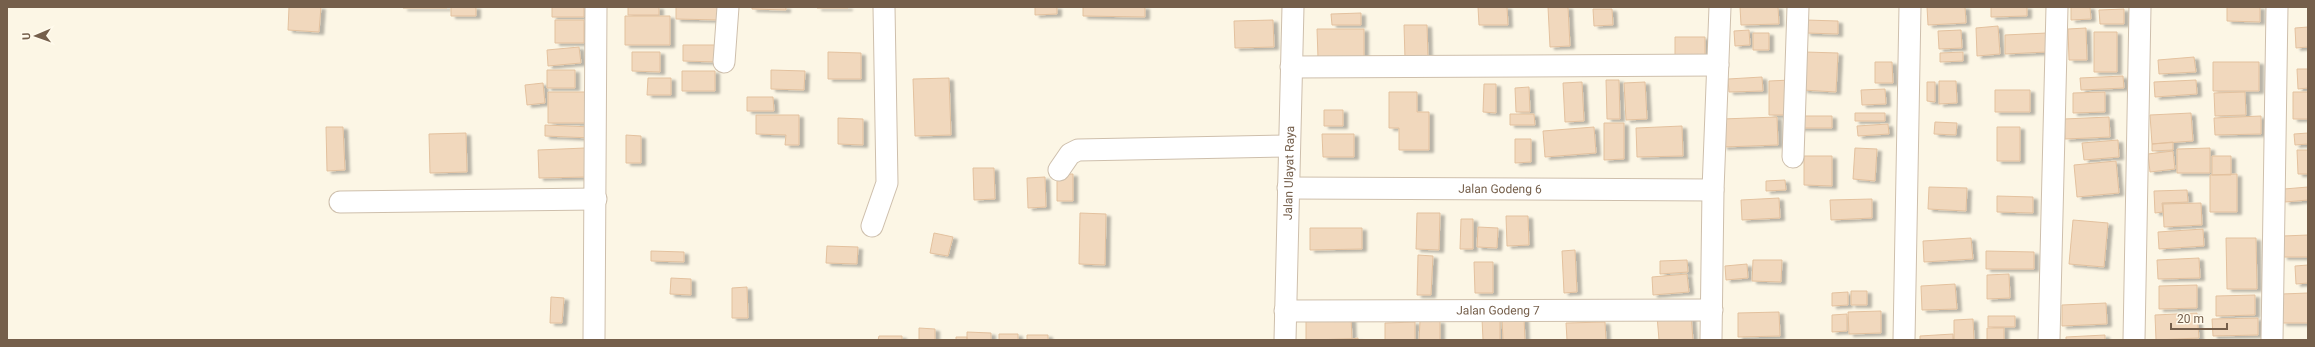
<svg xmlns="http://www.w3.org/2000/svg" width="2315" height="347" viewBox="0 0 2315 347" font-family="Roboto,sans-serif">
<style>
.building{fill:#f1d8bd;stroke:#e3c19e;filter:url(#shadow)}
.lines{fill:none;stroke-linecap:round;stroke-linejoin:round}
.street-casing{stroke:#cebfac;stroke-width:23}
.street{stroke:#fff;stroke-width:21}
.labels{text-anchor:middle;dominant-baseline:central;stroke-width:4;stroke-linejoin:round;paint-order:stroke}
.street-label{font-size:12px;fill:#755f4b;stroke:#fffaec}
</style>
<defs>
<filter id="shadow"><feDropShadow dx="4.5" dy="2.5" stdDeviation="1" flood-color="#0004"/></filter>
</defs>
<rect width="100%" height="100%" fill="#fcf6e5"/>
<path class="building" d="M289,7H321L319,32L288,30Z
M403,7H447V8H403Z
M451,7H476V16H451Z
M552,7H584V17H552Z
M628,7H659V15H628Z
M676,7H721V20L676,19Z
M752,7H786V10L752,9Z
M817,7H848V8H817Z
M1035,7H1057V14L1035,15Z
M1083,7H1145V17L1083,16Z
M1478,7H1507L1508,25H1479Z
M1548,7H1568L1570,46L1550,47Z
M1740,7H1778L1779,24L1741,25Z
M1927,7H1965L1966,23L1928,25Z
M1991,7H2027V16L1991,17Z
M2071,7H2090L2091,19L2071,20Z
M2227,7H2260V22L2227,21Z
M1593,9H1612L1613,25L1594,26Z
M2124,9V24H2100L2099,10Z
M1361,13V25H1332L1331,14Z
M625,16H670V45H625Z
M555,20H584V43H555Z
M1273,20L1274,47L1235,48L1234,21Z
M1806,20L1838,21V34L1806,33Z
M1404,25H1427L1428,58L1405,59Z
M1998,26L2000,54L1977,56L1976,28Z
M2308,27V47L2296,48L2295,28Z
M2086,28L2087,60H2069L2068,29Z
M1317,29H1364V57L1318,58Z
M1749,30L1750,45L1735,46L1734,31Z
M1961,30L1962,48L1939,49L1938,31Z
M2094,32H2117V72H2094Z
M1753,33H1769V50H1753Z
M2047,33V52L2005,54V35Z
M1675,37H1705V56H1675Z
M683,45H718V62L683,61Z
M579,47L581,63L548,66L547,50Z
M632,52H660V72L632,71Z
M828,52L861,53V79H828Z
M1805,52L1838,53L1836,92L1803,90Z
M1963,52V61L1940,62V53Z
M2194,57L2196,72L2159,74L2158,60Z
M1875,62H1892L1893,83H1875Z
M2213,62H2259V91H2213Z
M2297,69H2308V88L2298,89Z
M547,70H575V88H547Z
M771,70L805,71L804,90L771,89Z
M682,71H715V91H682Z
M2123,76L2124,88L2081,90L2080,78Z
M1762,77L1763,91L1729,92L1728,79Z
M648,78H671V95H647Z
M949,78L951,135L915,136L913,79Z
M1606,80H1619L1620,119H1607Z
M1791,80V115H1769V81Z
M2196,80L2197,94L2155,97L2154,82Z
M1939,81H1956L1957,103L1939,104Z
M1582,82L1584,121L1565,122L1563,83Z
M1645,82L1647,119L1626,120L1624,83Z
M1927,82H1935V102L1927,101Z
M543,83L545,103L527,105L525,85Z
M1484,84H1496V113L1483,112Z
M1529,87L1530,112H1516L1515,88Z
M1885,89L1886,104L1862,105L1861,90Z
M1995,90H2030V112H1995Z
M548,92H588V123H548Z
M1389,92H1417V112H1429V150H1399V128H1389Z
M2105,92V112L2073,113V93Z
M2245,92L2246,115L2215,116L2214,93Z
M2293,92H2308V119H2293Z
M747,97H773L774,111H747Z
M1324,110H1343V126H1324Z
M1855,113H1885V121H1855Z
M2191,113L2193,141L2152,144L2150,115Z
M1510,114H1534L1535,125H1510Z
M756,115H799V145H785L786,135L756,134Z
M1798,116H1832V128H1798Z
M2261,116V134L2215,135L2214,118Z
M1777,117L1778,145L1723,147L1722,119Z
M2109,117L2110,137L2065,139L2064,119Z
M838,118L863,119V145L838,144Z
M1935,122L1957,123L1956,135L1934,134Z
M1604,123H1624V159L1604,160Z
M1888,124L1889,134L1858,136L1857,126Z
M545,125L592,127V138L545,136Z
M1682,126L1683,156L1637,157L1636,128Z
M326,127H343L345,170L327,171Z
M1594,127L1596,153L1545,157L1543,131Z
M1997,127H2020V161H1997Z
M466,133L467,172L430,173L429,134Z
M2308,133V144L2295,145L2294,134Z
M1322,134H1354V157H1323Z
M626,135L641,136V163H626Z
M1515,139H1531V162L1515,163Z
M2118,140L2119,157L2084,160L2082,143Z
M2173,142V150L2152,151V144Z
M585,148L586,177L539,178L538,150Z
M1855,148L1877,149L1875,181L1853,179Z
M2210,148V173H2177V149Z
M2297,150H2308V174H2298Z
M2173,151L2175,169L2150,172L2148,154Z
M1804,156H1832V186L1804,185Z
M2212,156H2231V175H2212Z
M2116,161L2119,193L2077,197L2074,165Z
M973,168H994L995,199L974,200Z
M1057,174H1073V201H1057Z
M2237,174V212H2210V175Z
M1045,177L1046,207L1028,208L1027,178Z
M1785,180L1786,190L1766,191V181Z
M1929,187L1967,188L1966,211L1928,209Z
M2308,187V200L2285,202L2284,189Z
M2187,190L2188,202L2162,203L2163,212L2155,213L2154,191Z
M1997,196L2033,197V213L1997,212Z
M1779,198L1780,218L1742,220L1741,200Z
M1872,199V218L1831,220L1830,200Z
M2201,203L2202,225L2164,227L2163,204Z
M1080,213L1106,214L1105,265L1079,264Z
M1417,213H1440L1439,250L1416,249Z
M1506,216H1528L1529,245L1507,246Z
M1461,219H1473V249H1460Z
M2073,220L2108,223L2104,267L2069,264Z
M1478,227L1498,228L1497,248L1477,247Z
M1310,228H1362V249L1310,250Z
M2203,229L2204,246L2159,249L2158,232Z
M934,233L953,237L948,256L930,253Z
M2308,235V257H2283V236Z
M1971,238L1973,259L1924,262L1923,241Z
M2226,238H2256L2257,289H2227Z
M827,246L858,247L857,264L826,263Z
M1575,250L1577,292L1564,293L1562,251Z
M651,251L684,252V262L651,261Z
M1986,251L2034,252V269H1986Z
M1418,255L1433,256L1431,295H1417Z
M2199,258L2200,278L2158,279L2157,260Z
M1687,260L1688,272L1660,274V261Z
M1753,260H1782L1781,282L1752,281Z
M1474,262H1493V293H1475Z
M1747,264L1748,278L1726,280L1725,266Z
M2308,265V283L2296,284L2295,266Z
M1687,274L1689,292L1653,295L1652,277Z
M2009,274L2010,298L1987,299V275Z
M671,278L691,279V295L670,294Z
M1955,284L1957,309L1922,310L1921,286Z
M2197,285V308L2159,309V286Z
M747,287L748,318H732V288Z
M1851,291H1867V305H1851Z
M1848,292V305L1832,306V293Z
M2308,293V323H2282V294Z
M2255,295V315L2216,316V296Z
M551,297L564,298L562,323H550Z
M2106,303L2107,324L2062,326V305Z
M1881,311V333L1849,334L1848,312Z
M1779,312L1780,336L1738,337V313Z
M2197,313L2199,338L2156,340L2155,315Z
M1691,314L1693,340H1659L1657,316Z
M1847,314V331L1832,332V315Z
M1988,316H2015V327H1988Z
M1351,317L1352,339L1306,340V319Z
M1500,318V340H1483L1482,319Z
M1524,318L1525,340H1503L1502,319Z
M2258,318V335L2213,336L2212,319Z
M1973,319L1974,340H1954V320Z
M1420,321H1440V340H1419Z
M1415,322V340H1385V323Z
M1605,322L1606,340H1567L1566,323Z
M919,328L935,329V340H919Z
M1987,328H2004V340H1987Z
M967,332L991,333V340H967Z
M999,334H1018V340H999Z
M1953,334V340H1920V336Z
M1027,335H1048V340H1027Z
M2105,335V340H2066V337Z
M879,336H902V340H878Z
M956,337H967V340H956Z
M1358,338V340H1302L1352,339Z"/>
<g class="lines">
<defs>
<g id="street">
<path d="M724,62L728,7"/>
<path d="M1291,67L1718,65"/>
<path d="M1793,157L1798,7"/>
<path d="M1059,170L1070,154L1078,150L1289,146"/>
<path id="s1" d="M1288,188L1713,190"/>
<path d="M340,202L596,199"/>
<path d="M872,226L887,183L884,7"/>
<path id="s2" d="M1285,311L1712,310"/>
<path d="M594,340L596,7"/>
<path id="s3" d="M1285,340L1293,7"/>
<path d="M1711,340L1713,190L1720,7"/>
<path d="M1904,340L1910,7"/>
<path d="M2049,340L2057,7"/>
<path d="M2134,340L2140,7"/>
<path d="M2272,340L2277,7"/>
</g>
</defs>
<use href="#street" class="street-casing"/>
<use href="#street" class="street"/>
</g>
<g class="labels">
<g class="street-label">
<text stroke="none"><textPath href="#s3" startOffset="167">Jalan Ulayat Raya</textPath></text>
<text stroke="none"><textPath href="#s1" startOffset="212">Jalan Godeng 6</textPath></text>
<text stroke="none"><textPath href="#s2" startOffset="213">Jalan Godeng 7</textPath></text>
</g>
</g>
<rect width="2315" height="347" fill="none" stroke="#755f4b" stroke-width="16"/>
<g transform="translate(36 36) rotate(268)" stroke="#fffaec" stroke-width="3" paint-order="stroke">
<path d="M0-3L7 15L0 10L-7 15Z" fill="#755f4b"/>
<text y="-6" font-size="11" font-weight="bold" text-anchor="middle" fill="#755f4b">U</text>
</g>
<path d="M2171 323v6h56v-6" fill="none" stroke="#755f4b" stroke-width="2"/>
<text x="2177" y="323" font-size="12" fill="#755f4b" stroke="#fffaec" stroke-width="3" paint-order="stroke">20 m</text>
</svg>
